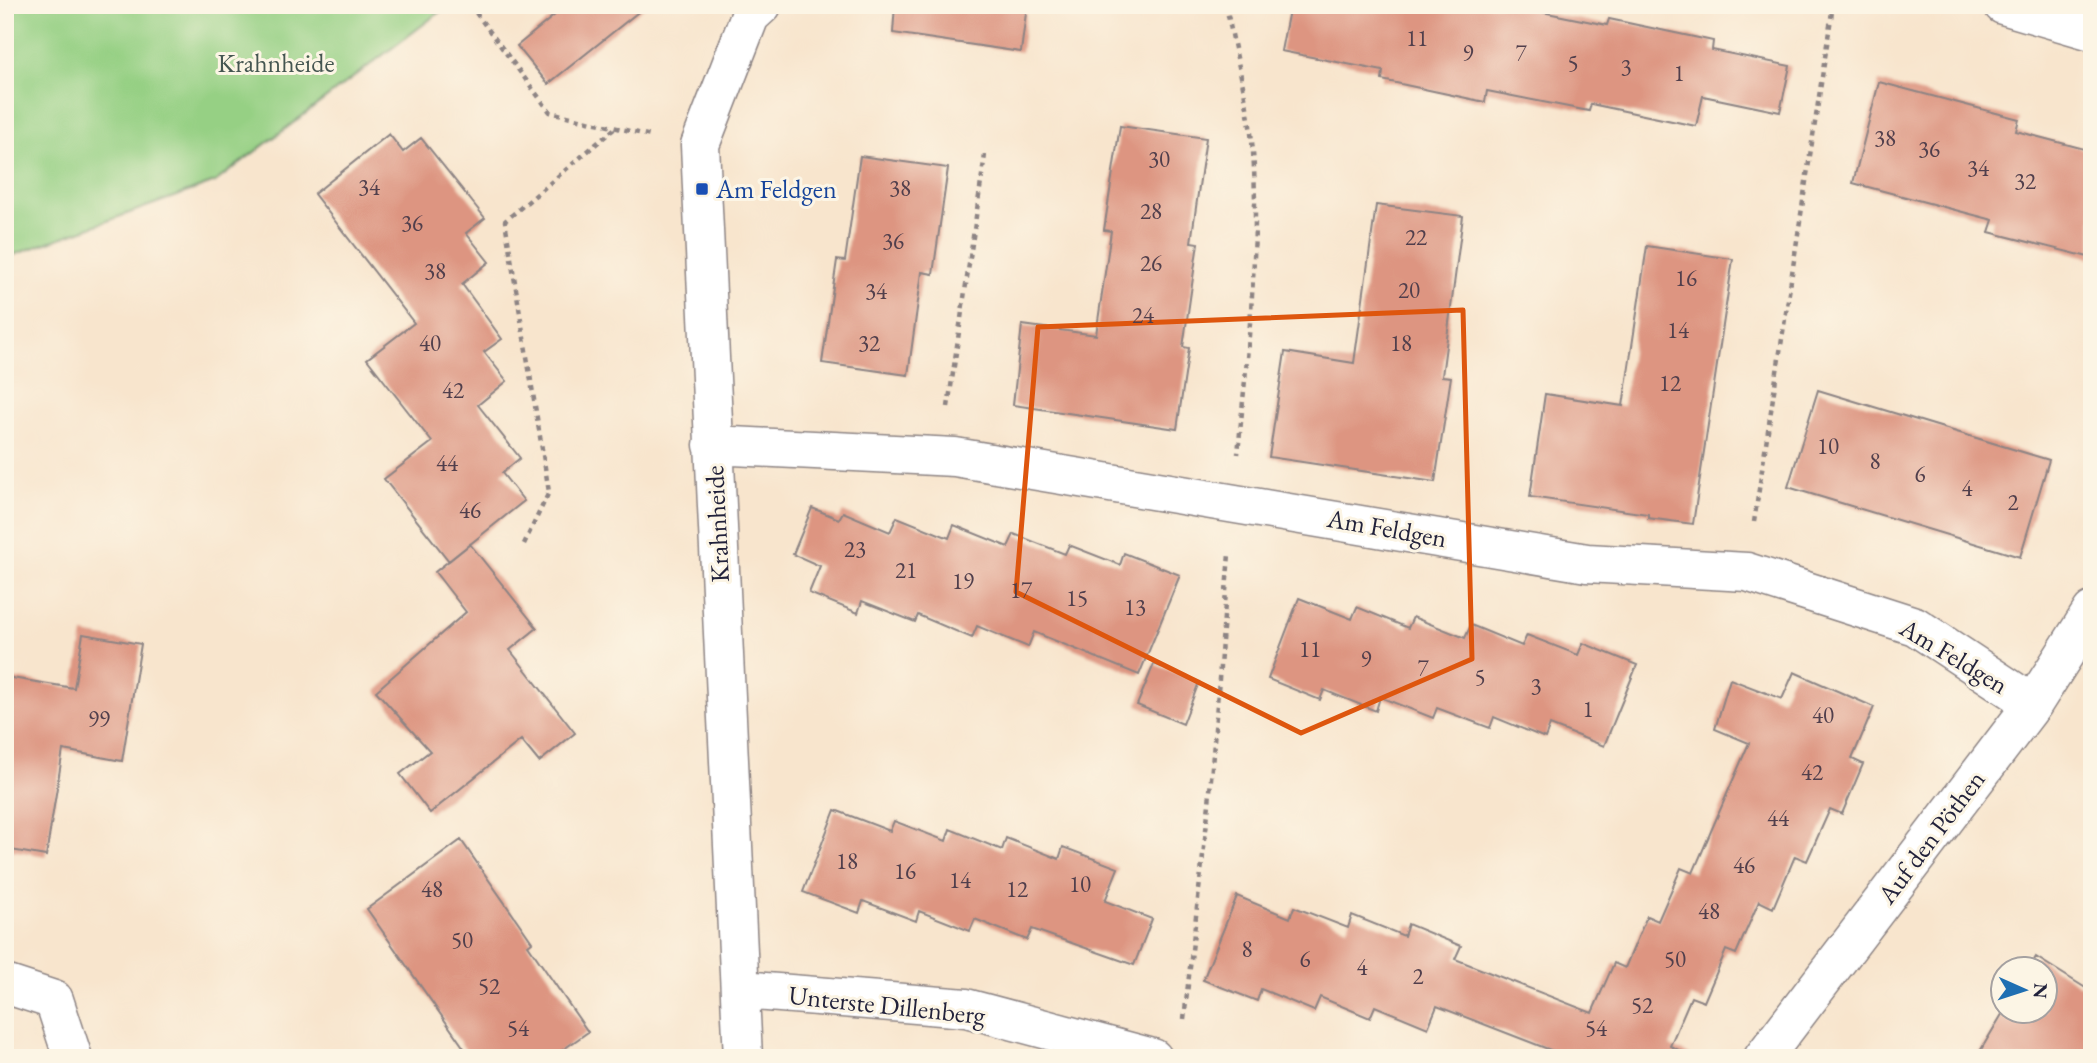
<svg xmlns="http://www.w3.org/2000/svg" width="2097" height="1063" viewBox="0 0 2097 1063" font-family="'EB Garamond',serif">
<style>
.green{fill:#96d084;stroke:#5c7960;stroke-width:2}
.building{fill:#dd9581}
.lines{fill:none;stroke-linecap:round;stroke-linejoin:round}
.minor-casing{stroke:#8d8484;stroke-width:41}
.path{stroke:#8d8484;stroke-width:4.5;stroke-dasharray:5 5;stroke-linecap:butt}
.minor{stroke:#fff;stroke-width:38}
.marked{fill:none;stroke:#de560e;stroke-width:5;stroke-linejoin:round}
.transit-dot{fill:#1a4fb4;stroke:#fcf5e5;stroke-width:2.5}
.labels{text-anchor:middle;dominant-baseline:central;stroke-width:6;stroke-linejoin:round;paint-order:stroke}
.number-label{font-size:23px;fill:#513f4c}
.park-label{font-size:26px;fill:#455651;stroke:#fcf5e5}
.transit-label{font-size:26px;fill:#164399;stroke:#fcf5e5;text-anchor:start}
.street-label{font-size:26px;fill:#22223b;stroke:#fcf5e5}
</style>
<rect width="100%" height="100%" fill="#fcf5e5"/>
<filter id="ink" filterUnits="userSpaceOnUse"><feTurbulence type="fractalNoise" baseFrequency=".0143" numOctaves="2"/><feDisplacementMap in="SourceGraphic" scale="14" xChannelSelector="R" yChannelSelector="G"/><feConvolveMatrix kernelMatrix="1 2 1 2 8 2 1 2 1" color-interpolation-filters="sRGB"/></filter>
<filter id="wash" filterUnits="userSpaceOnUse"><feTurbulence type="fractalNoise" baseFrequency=".00686" numOctaves="4" result="noise"/><feDisplacementMap in="SourceGraphic" scale="28" xChannelSelector="R" yChannelSelector="G"/><feGaussianBlur stdDeviation="1.57" result="paint"/><feColorMatrix in="noise" values="0 0 0 0 0 0 0 0 0 0 0 0 0 0 0 0 0 1.4 0 .05"/><feComposite in="paint" operator="in"/></filter>
<g filter="url(#wash)">
<rect width="100%" height="100%" fill="#f8e5cd"/>
<path class="green" d="M5,5H449L215,182L5,258Z"/>
<g id="blocks">
<path class="building" d="M567,5H647L548,84L517,46Z
M895,5H1027L1021,52L893,33Z
M1290,5H1507L1607,25L1609,19L1713,41L1712,50L1790,66L1780,112L1703,96L1696,126L1591,104L1589,111L1487,91L1485,102L1382,80L1383,71L1281,51Z
M1879,82L2019,119L2016,131L2092,151V258L1989,232L1993,220L1853,183Z
M1120,126L1206,138L1191,242L1198,243L1183,347L1189,348L1177,429L1013,405L1022,325L1096,335L1111,231L1104,230Z
M389,134L403,152L421,138L485,218L466,233L489,262L462,284L502,339L484,352L507,381L478,405L520,458L502,473L524,501L449,561L384,479L432,442L367,359L414,323L314,194Z
M860,156L948,168L933,274L922,272L908,375L822,363L837,260L845,261Z
M1376,205L1463,216L1442,376L1451,377L1435,482L1269,457L1285,352L1354,363Z
M1647,246L1733,259L1693,524L1648,518V514L1530,497L1545,394L1623,406Z
M1818,390L2049,460L2020,557L1788,487Z
M812,508L839,519L843,512L890,532L897,517L949,538L954,525L1008,547L1014,534L1065,554L1069,545L1120,565L1124,553L1180,575L1139,675L1034,632L1028,647L977,626L972,638L918,615L915,622L862,601L858,613L809,593L820,566L793,554Z
M470,544L537,628L510,650L575,733L539,762L521,740L430,813L400,774L430,751L376,691L466,612L435,572Z
M1299,598L1352,619L1357,607L1408,628L1413,617L1465,638L1471,625L1522,646L1527,635L1578,655L1583,643L1637,665L1604,746L1550,725L1545,738L1494,717L1490,728L1437,708L1433,718L1380,697L1376,711L1324,690L1320,700L1268,679Z
M83,634L141,644L122,761L63,750L46,856L5,849V677L74,688Z
M1154,664L1199,682L1183,724L1137,705Z
M1794,672L1874,707L1852,759L1863,764L1842,814L1830,809L1807,861L1795,856L1773,908L1759,901L1736,954L1726,950L1704,1002L1691,997L1670,1046L1696,1058H1571L1437,1006L1428,1028L1375,1006L1370,1018L1320,997L1314,1011L1261,989L1257,1001L1203,980L1237,896L1290,918L1294,907L1348,928L1352,915L1404,936L1408,924L1461,946L1455,959L1592,1013L1614,963L1625,968L1647,916L1658,921L1681,868L1693,873L1749,743L1715,729L1730,679L1782,699Z
M835,810L890,831L894,821L946,841L950,829L1002,850L1006,838L1059,859L1063,847L1118,868L1105,901L1152,919L1134,965L1032,929L1027,940L975,919L970,931L919,911L916,921L863,901L859,913L803,892Z
M461,840L532,942L528,945L588,1032L551,1058H471L367,909Z
M2036,957L2092,992V1058H1976L2004,1011H2045V969H2029Z"/>
</g>
</g>
<g filter="url(#ink)">
<use href="#blocks" fill-opacity="0" stroke="#8d8484" stroke-width="2"/>
<g class="lines">
<defs>
<path id="minor" d="M2003,5L2092,31
M713,445L955,457L1587,563L1747,572L1915,626L2033,704
M5,984L54,1000L73,1058
M742,990L966,1008L1153,1058
M743,1058L700,145L750,16L762,5
M1763,1058L2033,704L2092,611"/>
</defs>
<use href="#minor" class="minor-casing"/>
<path class="path" d="M470,5L550,112L651,136
M1226,5C1235,53 1249,103 1253,152C1260,252 1247,354 1238,454
M948,407L985,155
M1754,522L1833,5
M524,544L549,492L505,221L614,129
M1184,1019L1209,804L1229,554"/>
<use href="#minor" class="minor"/>
</g>
</g>
<path class="marked" d="M1463,310L1472,659L1301,733L1016,592L1038,327Z"/>
<rect class="transit-dot" x="695" y="182" width="14" height="14" rx="3.5"/>
<g class="labels">
<g class="number-label">
<text x="1417" y="38">11</text>
<text x="1468" y="53">9</text>
<text x="1521" y="53">7</text>
<text x="1573" y="63">5</text>
<text x="1626" y="67">3</text>
<text x="1679" y="73">1</text>
<text x="1885" y="138">38</text>
<text x="1929" y="149">36</text>
<text x="1159" y="159">30</text>
<text x="1978" y="168">34</text>
<text x="2025" y="181">32</text>
<text x="369" y="187">34</text>
<text x="900" y="188">38</text>
<text x="1151" y="211">28</text>
<text x="412" y="223">36</text>
<text x="1416" y="237">22</text>
<text x="893" y="241">36</text>
<text x="1151" y="263">26</text>
<text x="435" y="271">38</text>
<text x="1686" y="278">16</text>
<text x="1409" y="290">20</text>
<text x="876" y="291">34</text>
<text x="1143" y="315">24</text>
<text x="1678" y="330">14</text>
<text x="430" y="343">40</text>
<text x="869" y="343">32</text>
<text x="1401" y="343">18</text>
<text x="1670" y="383">12</text>
<text x="453" y="390">42</text>
<text x="1828" y="446">10</text>
<text x="1875" y="461">8</text>
<text x="447" y="463">44</text>
<text x="1920" y="474">6</text>
<text x="1967" y="488">4</text>
<text x="2013" y="502">2</text>
<text x="470" y="510">46</text>
<text x="855" y="549">23</text>
<text x="906" y="570">21</text>
<text x="963" y="581">19</text>
<text x="1021" y="590">17</text>
<text x="1077" y="598">15</text>
<text x="1135" y="607">13</text>
<text x="1310" y="649">11</text>
<text x="1366" y="659">9</text>
<text x="1423" y="668">7</text>
<text x="1480" y="677">5</text>
<text x="1536" y="686">3</text>
<text x="1588" y="709">1</text>
<text x="1823" y="715">40</text>
<text x="99" y="719">99</text>
<text x="1812" y="772">42</text>
<text x="1778" y="818">44</text>
<text x="847" y="861">18</text>
<text x="1744" y="865">46</text>
<text x="905" y="871">16</text>
<text x="960" y="880">14</text>
<text x="1080" y="884">10</text>
<text x="432" y="889">48</text>
<text x="1017" y="889">12</text>
<text x="1709" y="911">48</text>
<text x="462" y="940">50</text>
<text x="1247" y="949">8</text>
<text x="1305" y="959">6</text>
<text x="1675" y="959">50</text>
<text x="1362" y="967">4</text>
<text x="1418" y="976">2</text>
<text x="489" y="986">52</text>
<text x="1642" y="1005">52</text>
<text x="518" y="1028">54</text>
<text x="1596" y="1028">54</text>
</g>
<g class="park-label">
<text x="276" y="63">Krahnheide</text>
</g>
<g class="transit-label">
<text x="716" y="189">Am Feldgen</text>
</g>
<g class="street-label">
<text transform="translate(717 524) rotate(-93)">Krahnheide</text>
<text transform="translate(1387 528) rotate(10)">Am Feldgen</text>
<text transform="translate(1954 656) rotate(31)">Am Feldgen</text>
<text transform="translate(1931 837) rotate(-53)">Auf den Pöthen</text>
<text transform="translate(887 1005) rotate(6)">Unterste Dillenberg</text>
</g>
</g>
<rect width="2097" height="1063" fill="none" stroke="#fcf5e5" stroke-width="28"/>
<g transform="translate(2024 990) rotate(93)"><circle r="33" fill="#fcf5e5" stroke="#a5a1a1" stroke-width="2"/>
<path d="M0-5L12 26L0 18L-12 26Z" fill="#1f6fb2"/>
<text y="-10" font-size="19" font-weight="bold" text-anchor="middle" fill="#22223b">N</text>
</g>
</svg>
